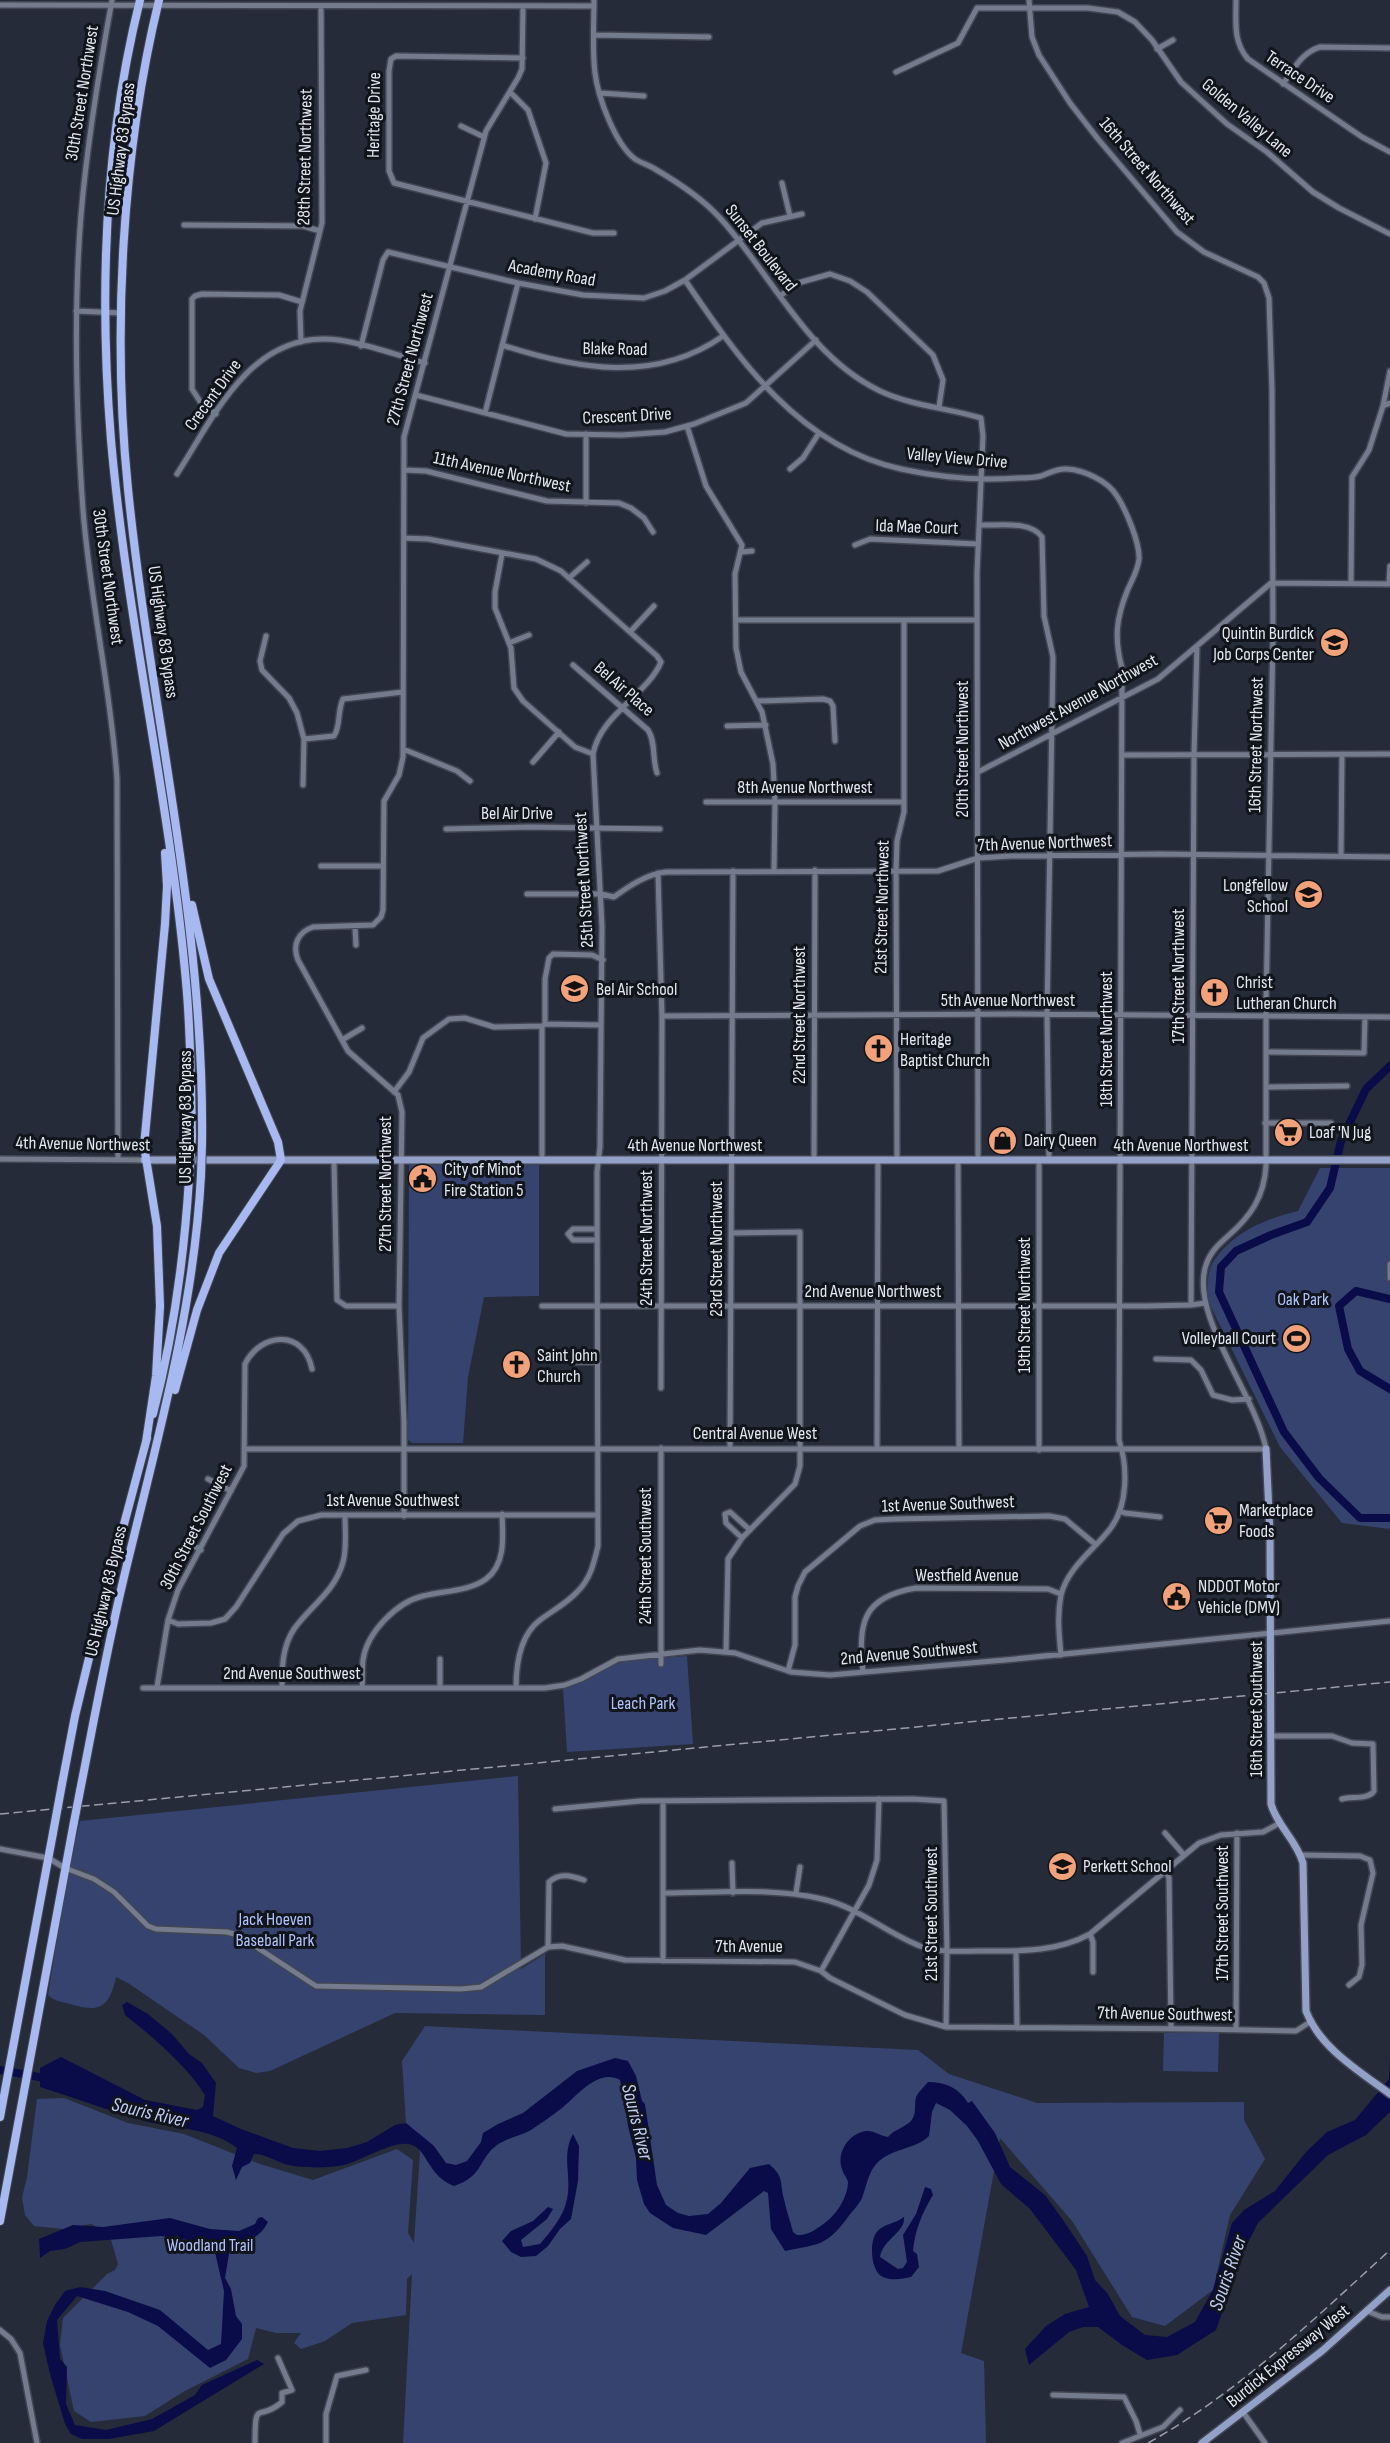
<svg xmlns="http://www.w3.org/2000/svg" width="1390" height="2443" viewBox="0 0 1390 2443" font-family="'Sofia Sans Condensed',sans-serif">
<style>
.green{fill:#36436f}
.water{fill:#090c48}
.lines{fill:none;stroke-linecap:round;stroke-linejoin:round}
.river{stroke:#090c48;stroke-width:8}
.minor-casing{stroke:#424653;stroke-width:8}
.major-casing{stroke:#424653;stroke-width:10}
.highway-casing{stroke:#424653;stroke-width:10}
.minor{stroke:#747b8d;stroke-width:5}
.major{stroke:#93a0c8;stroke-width:7}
.highway{stroke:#a7b9f0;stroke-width:8}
.rail{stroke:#9a9eaa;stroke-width:1.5;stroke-dasharray:9 4.5;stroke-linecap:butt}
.highway-bridge-casing{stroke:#424653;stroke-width:10;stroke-linecap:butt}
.highway-bridge{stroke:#a7b9f0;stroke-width:8}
.labels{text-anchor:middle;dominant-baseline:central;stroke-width:6;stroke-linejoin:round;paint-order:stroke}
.street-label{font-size:18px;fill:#e3e7f1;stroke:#11141b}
.poi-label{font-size:18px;fill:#e3e7f1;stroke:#11141b;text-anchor:start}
.park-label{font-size:18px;fill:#b0c3fc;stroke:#11141b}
.water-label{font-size:20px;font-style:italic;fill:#bfcdf3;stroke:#11141b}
</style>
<rect width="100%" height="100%" fill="#262b3a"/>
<path class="green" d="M531,1163L539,1164V1296L484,1297L468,1377L463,1443H412L408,1440L409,1165Z
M1320,1168H1390V1529L1342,1523L1280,1447L1208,1301C1207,1290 1207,1274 1212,1264C1230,1233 1265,1219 1298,1211Z
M687,1656L693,1744L567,1752L563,1689L619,1661Z
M518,1776L521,1969L545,1954V2015L395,2013L270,2071L256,2073L239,2068L204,2035L128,1983L116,1977C109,2008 100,2013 70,2004C62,2002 54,2001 48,1995L67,1876L80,1821Z
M425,2026L918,2050L949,2074L1037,2103L1244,2102V2120L1265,2159L1230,2215L1213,2290L1165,2326L1132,2317L1072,2221L1000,2138L961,2353L984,2361L986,2443H403L412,2274L407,2279L406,2315L352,2323L325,2341L301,2349L294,2343L301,2333H276L256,2328L248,2359L183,2392L145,2416L91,2422L74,2411L60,2345L63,2318L107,2274L115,2270L118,2264L109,2233L91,2224L63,2229L34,2226L25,2215L22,2198L27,2177L37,2099L64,2098L128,2123L184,2134L260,2164L313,2180L397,2149L413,2160L408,2233L414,2243L420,2152L406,2123L402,2061Z
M1164,2033H1219L1218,2072L1163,2071Z"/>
<path class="water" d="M127,2002L148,2014L172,2034L189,2054L202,2063L216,2083L213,2116L241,2129L293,2148L320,2151L347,2148L367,2142L395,2125L406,2123L434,2146L446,2163L456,2165L467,2161L481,2142L483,2133L498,2124L523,2113L577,2071L615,2058L628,2061L636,2076L642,2101L645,2104L657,2185L666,2205L678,2213L689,2216L708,2214L721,2203L750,2168L769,2164C785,2178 779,2181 784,2199C786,2210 790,2220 793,2232L797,2235C808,2236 818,2228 826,2222C837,2214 848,2196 848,2182C847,2177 843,2174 842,2169C836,2153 849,2133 866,2131C873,2130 881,2136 888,2137C895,2129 904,2128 911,2121C917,2114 914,2105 916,2097C919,2091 924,2087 928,2082C946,2082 959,2088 968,2103L972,2101L995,2133L1010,2167L1045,2195L1063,2220L1087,2256L1095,2280L1108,2294L1120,2316L1145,2335L1167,2337L1195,2322L1213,2290L1232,2223L1244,2210L1275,2191L1306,2152L1327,2132L1355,2120L1389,2079L1390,2055V2112L1366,2135L1328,2155L1258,2223L1243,2252L1216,2330L1177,2355L1147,2360L1122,2345L1098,2327H1083L1069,2332L1029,2365L1025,2349L1046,2326L1065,2314L1089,2307L1076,2270L1030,2209L1001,2184L978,2141L967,2126L950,2110L936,2103L932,2112L929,2136C916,2149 894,2148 879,2161C868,2171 867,2185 862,2198C859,2205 852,2211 848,2217C826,2247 818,2244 785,2251L771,2229L768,2193L764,2191L706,2235L673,2228L650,2213L644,2204L637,2180L636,2158L628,2126L626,2107L620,2080C598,2068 577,2096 562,2108C552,2116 541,2123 531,2130C520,2136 507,2138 497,2145C478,2159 484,2176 454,2186C428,2176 428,2151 412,2145C394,2138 360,2163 339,2166C325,2168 302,2168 288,2165C277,2162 266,2154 254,2154L250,2163L242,2167L236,2180L232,2166L237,2148C212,2128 175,2129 145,2121C110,2111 75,2098 40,2087V2068L61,2057L145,2100L197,2110L203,2107L205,2095C185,2064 154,2038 125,2015L122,2005Z
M573,2134L579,2146L578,2181L571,2219L560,2229L548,2246L536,2256L521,2257L511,2252L502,2241L511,2231L533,2221L548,2207L553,2209L547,2219L521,2240L523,2247L540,2244C551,2231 564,2216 567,2199C572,2176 561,2156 573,2134Z
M925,2187L931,2189L933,2195C922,2213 915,2230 913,2251L917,2254L919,2267L911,2277C903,2279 891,2281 883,2277C871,2272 869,2244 876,2233C882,2224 895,2224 904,2217C906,2232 883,2239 880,2257L898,2269L903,2268L907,2262L903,2235L916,2214Z
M262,2217L268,2222C261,2237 246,2243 230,2248L225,2278L231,2289L236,2316L242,2324V2339L226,2360L210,2368L158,2326L128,2312L77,2296L57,2320L60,2359L67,2367L66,2404L75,2425L106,2430L152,2419L195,2395L202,2385L257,2360L264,2364L154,2431L109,2439H82L71,2434L65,2424L50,2374L43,2343L47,2321L55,2305L65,2291L80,2287L105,2291L160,2310L208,2350L221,2344L224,2291L213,2244L161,2236L80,2242L65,2249L50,2251L40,2258L39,2239L73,2225L103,2227L170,2218L210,2229L239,2231L255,2224L258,2218Z"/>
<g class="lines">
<path class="river" d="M1390,1066L1366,1089L1341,1141L1330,1188L1307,1222L1271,1235L1236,1251L1221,1267L1219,1292L1284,1432L1319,1478L1360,1518H1390
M1390,1299L1356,1291L1339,1306L1348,1349L1360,1371L1390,1389
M0,2070L50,2079"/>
<defs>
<path id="minor" d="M112,0C99,71 87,143 81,215C73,314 76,411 83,510C90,600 111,689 117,779L118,1160
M594,0C594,24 592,49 595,73C598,97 615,144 635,159C641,163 649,165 655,169C679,183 702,198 720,218C772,275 807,356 880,391C912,406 948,408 981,418L983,436L977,573L978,1160
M1236,0C1236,22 1233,42 1248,59L1362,137L1390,152
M0,5L594,6
M594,35L709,37
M1157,49L1173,40
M523,58L396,56L391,59L389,71V171L394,183L593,233H614
M896,72L958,43L977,8H1088L1118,12L1135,22L1152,40L1181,82L1227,124L1267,152L1313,192L1339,208L1390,234
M1283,84C1294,69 1301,53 1320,47L1390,48
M510,92L528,110L546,163L535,219
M600,93L644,96
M461,126L484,137
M782,183L790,216
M184,225L303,226L320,231
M685,280C739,360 800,447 901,469C938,477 980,481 1018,478C1026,478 1034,478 1041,476C1050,473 1057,468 1067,469C1084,470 1108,481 1117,496C1126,510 1140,543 1139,559C1138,570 1132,580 1128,589C1116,618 1114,638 1122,668L1119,1440C1128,1467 1128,1506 1110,1529C1094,1550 1068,1567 1061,1595C1057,1615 1059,1635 1061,1655
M780,296L798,283L830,274L850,281L867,292L933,355L943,380L939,407
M76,311L122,313
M301,342L300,311L322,223L321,7
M502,345C576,369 655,384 723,336
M361,346L383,260L388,252L518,283L583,295L644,298L665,291L685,280L762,223L802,214
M1390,371L1383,406L1390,403
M416,395L566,434L622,435L665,432L694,424L746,403L816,340
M485,413L518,283
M216,414L201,403L192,389V299L195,296L202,294L279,295L302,302
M687,426L706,486L742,545L735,574L736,648L741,672L762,712L773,764L775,802L774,870
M586,434V503
M790,469L803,458L819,433
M404,470L426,471L547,501L619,503L631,508L644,518L653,532
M177,474C212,420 247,340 322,339C351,338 396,355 425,363
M980,525C999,526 1030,520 1042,537L1044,616L1053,657L1047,1015L1049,1160
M404,538L428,539L536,559L561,571L657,656L661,662C648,694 600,715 593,754L602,927L600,1147L597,1172L598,1546C594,1563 590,1580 577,1592C567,1603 552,1611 540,1620C520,1635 516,1665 516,1688
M855,545L870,539L978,544
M741,552L752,551
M502,554L495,592V608L511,648L514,688L523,701L575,747L593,754
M569,578L587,562
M1351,583L1352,477L1369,450L1383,406
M1389,584L1390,566
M736,620H977
M630,632L654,606
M266,636L260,661L262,670L289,698L297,713L304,739
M509,643L529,635
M573,665L648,730C656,742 652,759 657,773
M758,701L823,699L830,701L833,706L835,741
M727,726L766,725
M403,749L457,771L470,781
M1122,755L1390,754
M533,762L559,732
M978,772L1158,679L1271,583L1390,584
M303,785L304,739L334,736C341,725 337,712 343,699L403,692
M706,802H904
M446,829L531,827L660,829
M1341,856L1342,754
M321,866H382
M658,873L662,1016L661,1388
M527,894H601L614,897C629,886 647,874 666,872L938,871L978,858L1011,856L1159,854L1390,857
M355,927L356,945
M662,1016L1012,1014L1390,1017
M545,1024L601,1025
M342,1040L362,1028
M1266,1052L1364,1053L1365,1017
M1266,1087L1347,1086
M394,1092L409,1072L423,1038L449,1019L465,1018L494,1027L542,1026
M1265,1123H1331
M0,1159L144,1160
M542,1159V1026L545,1024V979L549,958L553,954L592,955L603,960
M334,1160L337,1300L346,1306H399
M814,1160L815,870
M897,1160L896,870L897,841L904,812V620
M958,1160L959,1449
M597,1229H573L568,1234L573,1240H597
M1390,1264V1278
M1191,1305L1194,754L1197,646
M542,1306H1147L1191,1305L1205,1303
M1156,1359L1191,1360L1201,1370L1213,1395L1232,1400L1249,1399
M575,1362H598
M661,1448V1664
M730,1448L733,871
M244,1449H1266C1256,1395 1189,1315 1206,1265C1210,1252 1219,1244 1228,1236C1251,1216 1264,1197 1266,1166V1005L1273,633L1272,390L1269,298L1264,283L1258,277L1204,252L1177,232L1098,139L1070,103L1039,55L1032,37L1029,0
M877,1449L878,1160
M1039,1450V1161
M208,1479L231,1491
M1120,1511L1125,1513L1160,1517
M404,1516V1422L399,1306L402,1112L398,1095L348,1051L298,960C292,945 298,932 313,927L373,925L381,917L383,910L384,801L399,775L403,757L404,437L486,131L518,78L522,69L523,7
M742,1538L726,1523L725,1514L730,1512L750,1530
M191,1544L201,1550
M168,1620L178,1624L211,1623L225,1619L236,1607L283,1534L298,1521L321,1515H597
M726,1651L728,1559L742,1538L795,1484L800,1466V1232L731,1233
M788,1671L795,1645V1597L798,1586L805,1572L860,1526L875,1520L895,1519L1049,1516L1065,1519L1095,1544
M863,1672C858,1623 862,1597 916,1588L1048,1589L1061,1594
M157,1687L168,1620L178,1590L244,1466L245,1364C261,1332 304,1329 312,1369
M143,1688H545L565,1685L581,1679L618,1659L700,1650L735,1653L791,1672L830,1675L1005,1660L1390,1621
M282,1688C282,1668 282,1647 294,1629C310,1606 335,1592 343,1562C347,1548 345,1531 345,1516
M362,1688C363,1679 362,1669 363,1660C367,1632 397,1602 423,1596C443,1591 470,1591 486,1579C506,1564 503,1536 502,1514
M440,1688V1659
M1270,1736H1332L1352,1743L1373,1744L1374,1791C1368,1800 1352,1796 1342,1799
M663,1801V1961
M555,1809L640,1801L913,1799L944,1801L947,1951L946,2027
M1165,1833L1183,1854
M0,1849L48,1858L65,1868L94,1879L114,1892L148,1926L156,1929L227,1932L238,1935L316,1986L461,1989L481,1987L548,1947L562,1946L625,1960L795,1962L821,1971L830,1978L905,2015L946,2027L1197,2029L1296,2031L1310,2022
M1301,1855L1360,1856L1370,1860L1373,1873L1361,1925L1362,1965L1359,1977L1349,1985
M732,1863L733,1893
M1165,1870L1169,1878L1171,2029
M663,1893C715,1893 771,1887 822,1899C858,1907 886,1933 920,1946C939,1953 959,1951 979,1951C1017,1951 1055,1953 1090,1934L1199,1843L1221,1835L1263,1832L1280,1823
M796,1893L800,1867
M1090,1934L1093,1942V1972
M548,1947L549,1882C560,1872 572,1876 584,1880
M1016,1951L1017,2028
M821,1971L869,1885L877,1860L879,1799
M1236,2030L1237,1833
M1367,2311L1382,2317H1390
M0,2330L11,2339L20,2353L37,2443
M1053,2395L1124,2397L1136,2421L1140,2434
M1243,2412L1265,2443
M255,2443C255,2397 258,2423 282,2402V2393L292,2390L278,2358
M326,2443V2414L337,2376L366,2370
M1122,2443L1163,2427L1180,2410"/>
<path id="major" d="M144,1160H1390
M1266,1449L1270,1534L1271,1804C1277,1826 1296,1839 1303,1863L1306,2011C1320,2048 1359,2071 1390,2094
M1202,2443L1322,2351L1390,2290"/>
<path id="highway" d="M140,0C104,144 99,293 111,440C127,622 170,801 186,982C191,1034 191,1086 192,1137
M159,0C122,152 112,333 128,489C150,707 205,922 202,1143
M175,1390L197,1310L219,1253L281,1160L278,1142L209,979L192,905
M153,1414C173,1338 184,1258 189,1179
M146,1442L156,1376L160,1306L157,1226L144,1146L165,924L167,886L165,853
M62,1784L75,1716L96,1629L147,1438
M80,1791C94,1720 107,1648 124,1577C156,1444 194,1312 201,1175
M0,2117L53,1833
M0,2221L74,1822"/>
</defs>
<use href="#minor" class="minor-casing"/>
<use href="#major" class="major-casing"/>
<use href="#highway" class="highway-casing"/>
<use href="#minor" class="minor"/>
<use href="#major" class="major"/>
<use href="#highway" class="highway"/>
<path class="rail" d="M0,1814L1390,1682
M1148,2443C1239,2392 1313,2320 1390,2250"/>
<defs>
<path id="highway-bridge" d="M201,1175L202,1143
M189,1179L192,1137
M74,1822L80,1791
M53,1833L62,1784"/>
</defs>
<use href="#highway-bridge" class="highway-bridge-casing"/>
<use href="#highway-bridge" class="highway-bridge"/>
</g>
<defs>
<symbol id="university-disc" viewBox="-11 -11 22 22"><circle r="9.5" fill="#f1a27b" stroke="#11141b"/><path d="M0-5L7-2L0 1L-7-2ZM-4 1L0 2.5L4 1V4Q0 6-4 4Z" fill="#111"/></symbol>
<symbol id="school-disc" viewBox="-11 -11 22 22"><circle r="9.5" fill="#f1a27b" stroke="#11141b"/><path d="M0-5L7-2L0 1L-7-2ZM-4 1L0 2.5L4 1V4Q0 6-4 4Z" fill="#111"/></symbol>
<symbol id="church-disc" viewBox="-11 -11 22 22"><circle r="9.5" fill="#f1a27b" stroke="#11141b"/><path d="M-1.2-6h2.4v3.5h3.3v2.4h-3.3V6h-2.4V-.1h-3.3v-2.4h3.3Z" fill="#111"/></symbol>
<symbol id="supermarket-disc" viewBox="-11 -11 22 22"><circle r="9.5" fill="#f1a27b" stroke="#11141b"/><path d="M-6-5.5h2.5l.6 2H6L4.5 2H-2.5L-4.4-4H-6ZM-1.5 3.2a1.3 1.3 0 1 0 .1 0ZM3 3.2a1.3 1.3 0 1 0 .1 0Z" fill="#111"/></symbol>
<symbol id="shop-disc" viewBox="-11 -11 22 22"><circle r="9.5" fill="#f1a27b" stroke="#11141b"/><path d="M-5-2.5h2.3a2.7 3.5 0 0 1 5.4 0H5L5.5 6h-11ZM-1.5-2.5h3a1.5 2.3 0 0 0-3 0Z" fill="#111"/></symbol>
<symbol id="civic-disc" viewBox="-11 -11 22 22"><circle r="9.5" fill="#f1a27b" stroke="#11141b"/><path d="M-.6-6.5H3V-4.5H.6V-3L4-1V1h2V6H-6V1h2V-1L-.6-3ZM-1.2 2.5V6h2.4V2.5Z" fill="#111"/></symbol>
<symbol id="stadium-disc" viewBox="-11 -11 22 22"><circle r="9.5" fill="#f1a27b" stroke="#11141b"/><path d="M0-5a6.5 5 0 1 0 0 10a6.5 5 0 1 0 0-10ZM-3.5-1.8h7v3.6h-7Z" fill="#111"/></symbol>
</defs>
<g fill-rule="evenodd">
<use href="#university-disc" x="1318" y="626" width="33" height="33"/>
<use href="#school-disc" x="1292" y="878" width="33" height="33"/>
<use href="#school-disc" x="558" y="972" width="33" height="33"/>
<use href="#church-disc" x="1198" y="976" width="33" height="33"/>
<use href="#church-disc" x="862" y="1032" width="33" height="33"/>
<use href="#supermarket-disc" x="1272" y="1116" width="33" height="33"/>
<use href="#shop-disc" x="986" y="1124" width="33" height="33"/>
<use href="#civic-disc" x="406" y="1162" width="33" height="33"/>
<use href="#stadium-disc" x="1280" y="1322" width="33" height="33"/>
<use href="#church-disc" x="500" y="1348" width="33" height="33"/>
<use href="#supermarket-disc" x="1202" y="1504" width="33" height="33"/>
<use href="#civic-disc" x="1160" y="1580" width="33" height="33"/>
<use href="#school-disc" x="1046" y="1850" width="33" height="33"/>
</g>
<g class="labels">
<g class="street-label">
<text transform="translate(1300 77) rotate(34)">Terrace Drive</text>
<text transform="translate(82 93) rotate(-81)">30th Street Northwest</text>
<text transform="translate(374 115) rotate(-89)">Heritage Drive</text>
<text transform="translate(1247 118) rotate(40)">Golden Valley Lane</text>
<text transform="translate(121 149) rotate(-83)">US Highway 83 Bypass</text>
<text transform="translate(305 157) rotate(-89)">28th Street Northwest</text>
<text transform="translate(1147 171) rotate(49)">16th Street Northwest</text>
<text transform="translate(761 248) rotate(52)">Sunset Boulevard</text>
<text transform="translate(552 273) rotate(10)">Academy Road</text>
<text transform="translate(615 349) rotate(1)">Blake Road</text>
<text transform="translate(410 359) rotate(-75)">27th Street Northwest</text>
<text transform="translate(213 395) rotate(-54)">Crecent Drive</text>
<text transform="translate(627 416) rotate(-3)">Crescent Drive</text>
<text transform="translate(957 458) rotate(5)">Valley View Drive</text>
<text transform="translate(502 472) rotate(12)">11th Avenue Northwest</text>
<text transform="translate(917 527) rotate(2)">Ida Mae Court</text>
<text transform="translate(108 577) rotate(82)">30th Street Northwest</text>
<text transform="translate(163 632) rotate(82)">US Highway 83 Bypass</text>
<text transform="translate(624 689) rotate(41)">Bel Air Place</text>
<text transform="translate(1078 702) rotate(-29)">Northwest Avenue Northwest</text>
<text transform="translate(1256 745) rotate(-89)">16th Street Northwest</text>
<text transform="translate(962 749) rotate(-90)">20th Street Northwest</text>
<text x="805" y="787">8th Avenue Northwest</text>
<text x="517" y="813">Bel Air Drive</text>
<text transform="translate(1045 843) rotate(-2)">7th Avenue Northwest</text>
<text transform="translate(584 880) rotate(-93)">25th Street Northwest</text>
<text transform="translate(882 907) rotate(-89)">21st Street Northwest</text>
<text transform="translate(1178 976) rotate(-90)">17th Street Northwest</text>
<text x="1008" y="1000">5th Avenue Northwest</text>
<text transform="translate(799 1015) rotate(-90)">22nd Street Northwest</text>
<text transform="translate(1106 1039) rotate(-90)">18th Street Northwest</text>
<text transform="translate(185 1117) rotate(-90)">US Highway 83 Bypass</text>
<text transform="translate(83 1144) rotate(1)">4th Avenue Northwest</text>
<text x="695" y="1145">4th Avenue Northwest</text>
<text x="1181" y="1145">4th Avenue Northwest</text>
<text transform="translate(385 1184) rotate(-90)">27th Street Northwest</text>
<text transform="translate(646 1238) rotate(-90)">24th Street Northwest</text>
<text transform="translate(716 1249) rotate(-90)">23rd Street Northwest</text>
<text x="873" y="1291">2nd Avenue Northwest</text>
<text transform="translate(1024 1305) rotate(-90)">19th Street Northwest</text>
<text x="755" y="1433">Central Avenue West</text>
<text x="393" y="1500">1st Avenue Southwest</text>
<text transform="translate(948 1504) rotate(-2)">1st Avenue Southwest</text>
<text transform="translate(196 1527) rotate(-63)">30th Street Southwest</text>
<text transform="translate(645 1556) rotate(-90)">24th Street Southwest</text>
<text x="967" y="1575">Westfield Avenue</text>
<text transform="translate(106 1591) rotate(-77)">US Highway 83 Bypass</text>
<text transform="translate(909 1653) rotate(-5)">2nd Avenue Southwest</text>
<text x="292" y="1673">2nd Avenue Southwest</text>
<text transform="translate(1256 1709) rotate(-90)">16th Street Southwest</text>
<text transform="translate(1222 1913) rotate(-90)">17th Street Southwest</text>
<text transform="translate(931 1914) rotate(-90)">21st Street Southwest</text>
<text x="749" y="1946">7th Avenue</text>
<text transform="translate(1165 2014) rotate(1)">7th Avenue Southwest</text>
<text transform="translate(1288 2356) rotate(-39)">Burdick Expressway West</text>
</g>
<g class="poi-label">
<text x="1314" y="633" text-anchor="end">Quintin Burdick<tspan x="1314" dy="21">Job Corps Center</tspan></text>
<text x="1288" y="885" text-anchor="end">Longfellow<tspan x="1288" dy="21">School</tspan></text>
<text x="1236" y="982">Christ<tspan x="1236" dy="21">Lutheran Church</tspan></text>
<text x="596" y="989">Bel Air School</text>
<text x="900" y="1039">Heritage<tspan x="900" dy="21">Baptist Church</tspan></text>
<text x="1309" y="1132">Loaf 'N Jug</text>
<text x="1024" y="1140">Dairy Queen</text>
<text x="444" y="1169">City of Minot<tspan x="444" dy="21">Fire Station 5</tspan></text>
<text x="1276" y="1338" text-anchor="end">Volleyball Court</text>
<text x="537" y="1355">Saint John<tspan x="537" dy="21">Church</tspan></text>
<text x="1239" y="1510">Marketplace<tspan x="1239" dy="21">Foods</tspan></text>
<text x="1198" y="1586">NDDOT Motor<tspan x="1198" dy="21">Vehicle (DMV)</tspan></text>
<text x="1083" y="1866">Perkett School</text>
</g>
<g class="park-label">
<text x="1303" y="1299">Oak Park</text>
<text x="643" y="1703">Leach Park</text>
<text x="275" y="1919">Jack Hoeven<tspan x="275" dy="21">Baseball Park</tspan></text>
<text x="210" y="2245">Woodland Trail</text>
</g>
<g class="water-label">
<text transform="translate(150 2113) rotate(13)">Souris River</text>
<text transform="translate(637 2122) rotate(76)">Souris River</text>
<text transform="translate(1228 2273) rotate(-71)">Souris River</text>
</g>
</g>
</svg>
